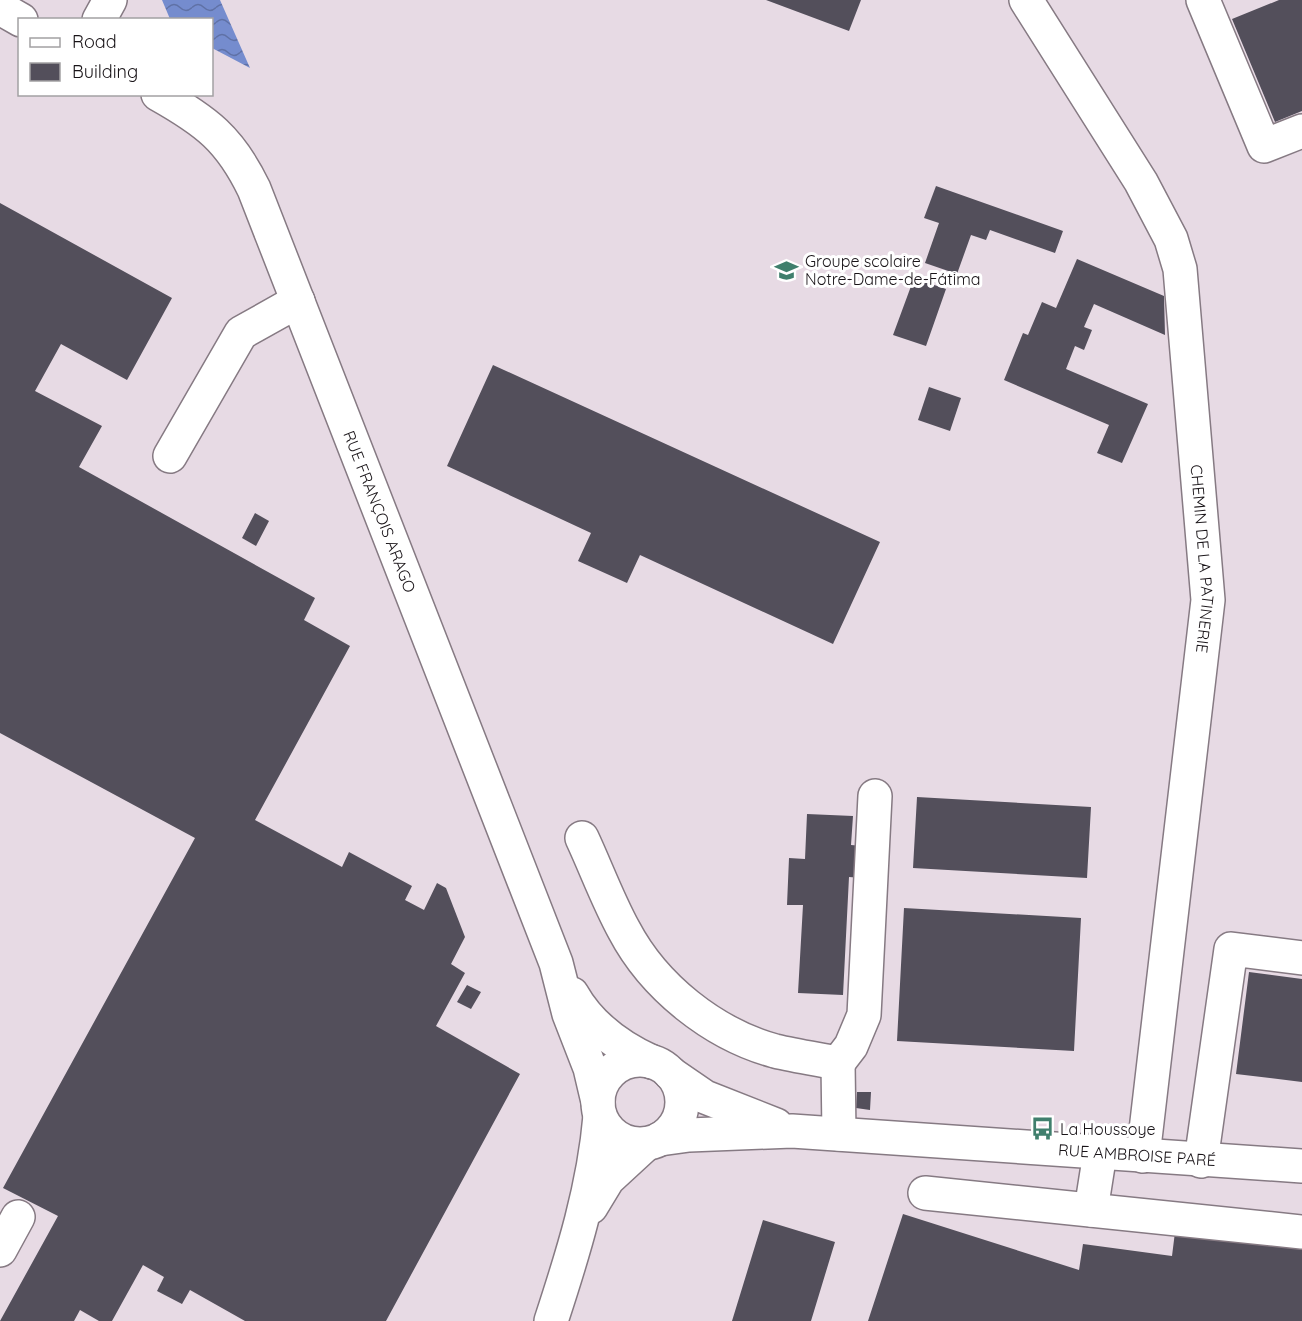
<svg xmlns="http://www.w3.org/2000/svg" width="1302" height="1321" viewBox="0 0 1302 1321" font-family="Quicksand,sans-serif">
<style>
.water{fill:url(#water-waves)}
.building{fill:#534f5b}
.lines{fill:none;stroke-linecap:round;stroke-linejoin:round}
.minor-casing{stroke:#867a83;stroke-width:36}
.minor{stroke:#fff;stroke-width:33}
.labels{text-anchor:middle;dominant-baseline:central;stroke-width:6;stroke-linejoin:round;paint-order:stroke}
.poi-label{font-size:16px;fill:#191418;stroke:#fff;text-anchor:start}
.street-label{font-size:16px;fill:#191418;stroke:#fff}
</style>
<defs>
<pattern id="water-waves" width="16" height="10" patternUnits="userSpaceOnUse" patternTransform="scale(1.5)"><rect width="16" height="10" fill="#758cce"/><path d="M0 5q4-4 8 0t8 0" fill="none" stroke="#5f71a6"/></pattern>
</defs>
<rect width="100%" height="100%" fill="#e7dae4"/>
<path class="water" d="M162,0H220L250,68L212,48V20L170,19Z"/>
<path class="building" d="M766,0H861L849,31Z
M1279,0H1302V111L1275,122L1232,19Z
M936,186L1063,231L1055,253L990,230L986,240L971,235L957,274L925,263L939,223L924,218Z
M0,203L172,298L127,380L61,344L35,391L102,426L79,467L315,598L304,620L350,646L255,820L342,867L349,852L412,886L405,900L424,910L437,883L446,888L465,937L451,964L465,973L436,1026L520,1074L386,1321H245L190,1290L182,1304L157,1291L164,1277L143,1265L112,1321H99L80,1310L74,1321H0L58,1216L3,1188L195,838L0,733Z
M1077,259L1164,296L1165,335L1094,304L1084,327L1092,330L1084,350L1075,346L1066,369L1148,404L1122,463L1097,453L1109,425L1004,380L1023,333L1028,335L1042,302L1056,308Z
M914,278L946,289L926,346L893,335Z
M493,365L880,542L833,644L640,555L627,583L578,561L591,533L447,466Z
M929,387L961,398L950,431L918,420Z
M255,513L269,521L256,546L242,538Z
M917,797L1091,807L1087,878L913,868Z
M807,814L853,816L851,845L863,846L862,878L849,877L843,995L798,993L803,905H787L789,858L805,859Z
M904,908L1081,918L1074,1051L897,1041Z
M1249,972L1302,979V1082L1236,1074Z
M467,985L481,992L471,1009L457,1002Z
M857,1092H871L870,1110L856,1108Z
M903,1214L1079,1270L1083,1244L1172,1256L1175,1232L1302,1249V1321H868Z
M763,1220L835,1242L811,1321H732Z"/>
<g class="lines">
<defs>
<g id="minor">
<path id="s1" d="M1026,0L1141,182L1171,239L1180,269L1208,600L1143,1156"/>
<path d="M1203,0L1264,146L1302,131"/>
<path d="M0,8L21,20"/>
<path d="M99,20L110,0"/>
<path id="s2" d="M158,94C206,121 230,139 254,189L556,963L569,1014L590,1068L598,1102"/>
<path d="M170,456L241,333L298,301"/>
<path d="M582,838C596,868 608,901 624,930C654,987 713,1034 775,1051C795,1056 817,1059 838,1063L839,1134"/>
<path d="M572,994C590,1026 619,1047 652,1062"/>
<circle cx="640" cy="1102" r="42"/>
<path d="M838,1063L851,1046L864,1015L875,796"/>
<path d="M670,1073L705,1097L776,1125"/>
<path id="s3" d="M660,1139L689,1135L792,1131L1302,1166"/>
<path d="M1201,1161L1231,949L1302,958"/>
<path d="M925,1193L1302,1232"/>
<path d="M591,1207L608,1179L646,1144"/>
<path d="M1091,1210L1100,1153"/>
<path d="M0,1250L18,1217"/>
<path d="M551,1321C573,1254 594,1187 600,1116"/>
</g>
</defs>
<use href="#minor" class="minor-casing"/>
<use href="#minor" class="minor"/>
</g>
<defs>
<symbol id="school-bare" viewBox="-9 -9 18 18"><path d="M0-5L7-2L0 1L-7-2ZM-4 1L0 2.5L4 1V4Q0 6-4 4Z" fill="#407f6d" stroke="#fff" stroke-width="2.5" paint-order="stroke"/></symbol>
<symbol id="bus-bare" viewBox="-9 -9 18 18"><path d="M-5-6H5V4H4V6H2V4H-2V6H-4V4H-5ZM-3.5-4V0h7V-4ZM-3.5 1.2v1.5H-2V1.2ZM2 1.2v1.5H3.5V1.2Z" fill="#407f6d" stroke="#fff" stroke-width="2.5" paint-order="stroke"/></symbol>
</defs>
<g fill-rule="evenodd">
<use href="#school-bare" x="770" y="254" width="33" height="33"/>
<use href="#bus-bare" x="1026" y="1112" width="33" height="33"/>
</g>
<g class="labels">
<g class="poi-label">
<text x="805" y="261">Groupe scolaire<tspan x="805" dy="18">Notre-Dame-de-Fátima</tspan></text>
<text x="1060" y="1129">La Houssoye</text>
</g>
<g class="street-label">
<text stroke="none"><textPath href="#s2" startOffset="484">RUE FRANÇOIS ARAGO</textPath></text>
<text stroke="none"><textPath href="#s1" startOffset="602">CHEMIN DE LA PATINERIE</textPath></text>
<text stroke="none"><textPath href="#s3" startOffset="478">RUE AMBROISE PARÉ</textPath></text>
</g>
</g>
<rect x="18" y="18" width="195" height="78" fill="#ffffff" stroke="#a3a1a3" stroke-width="1.5"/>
<rect x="30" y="38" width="30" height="9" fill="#ffffff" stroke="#a3a1a3" stroke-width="1.5"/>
<text x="72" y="48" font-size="18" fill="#191418">Road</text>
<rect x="30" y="63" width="30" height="18" fill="#534f5b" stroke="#a3a1a3" stroke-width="1.5"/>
<text x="72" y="78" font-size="18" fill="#191418">Building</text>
</svg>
